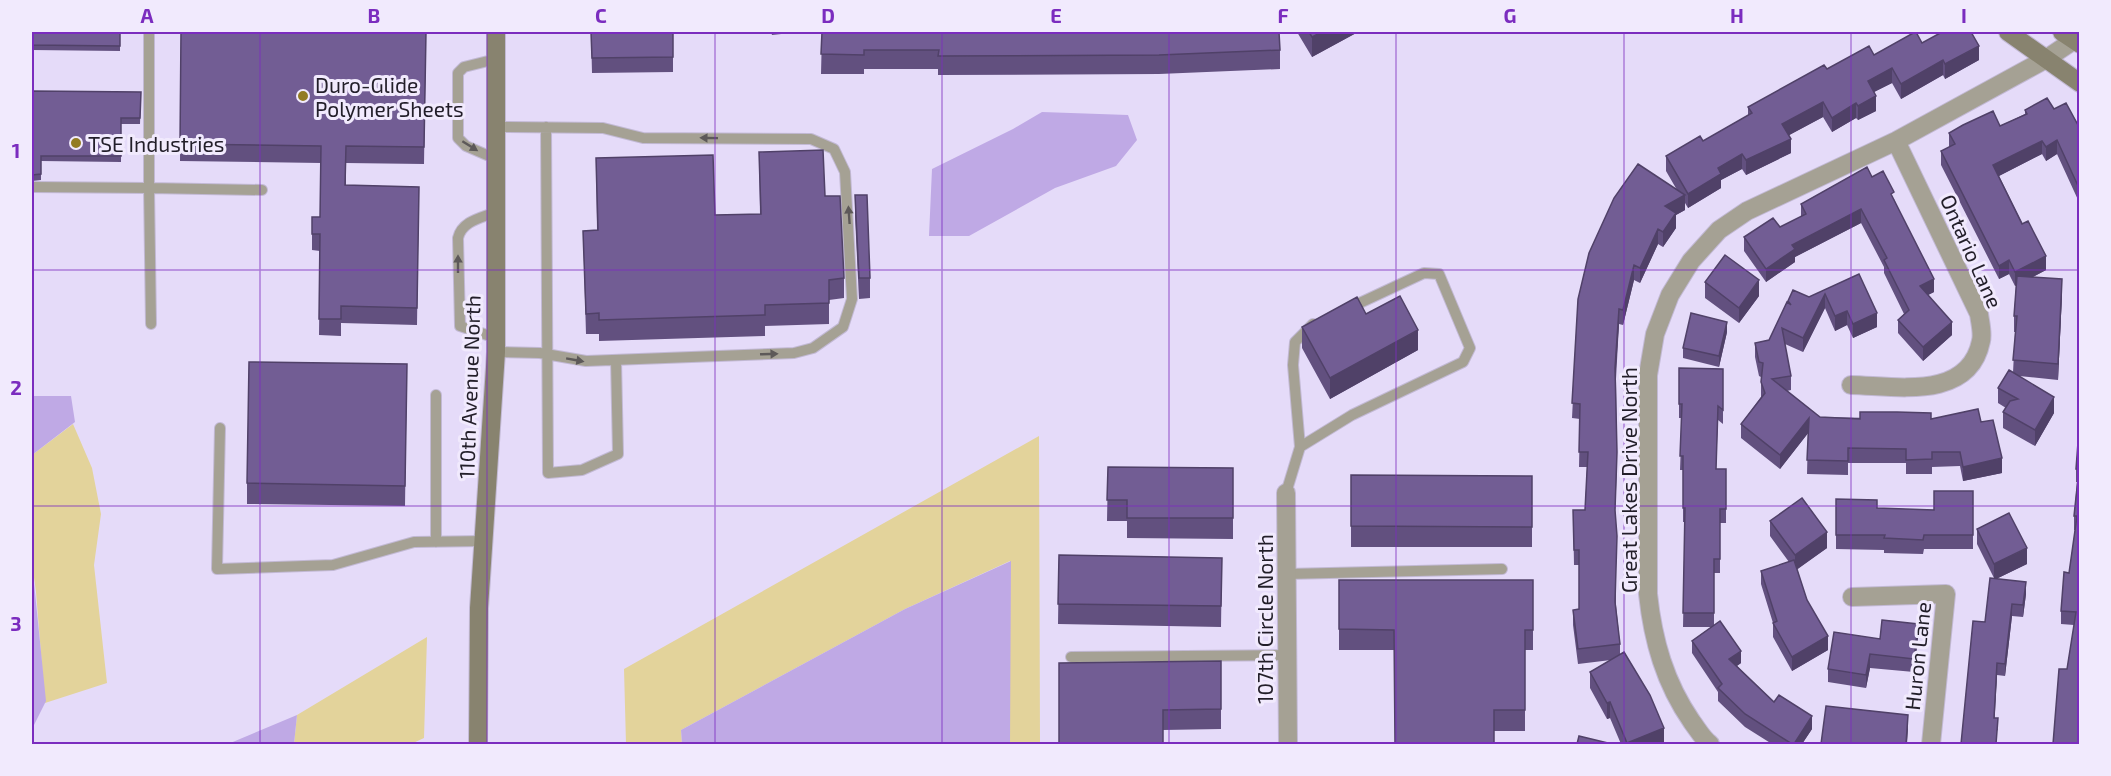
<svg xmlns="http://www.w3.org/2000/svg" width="2111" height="776" viewBox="0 0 2111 776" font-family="'Exo 2',sans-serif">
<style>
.green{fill:#e3d39b}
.water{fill:#bfa9e5}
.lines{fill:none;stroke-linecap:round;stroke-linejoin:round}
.lane-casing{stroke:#c2b9d4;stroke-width:12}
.street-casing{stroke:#c2b9d4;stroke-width:20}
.secondary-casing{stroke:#c2b9d4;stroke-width:20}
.lane{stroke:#a5a194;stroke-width:10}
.street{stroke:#a5a194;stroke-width:18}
.secondary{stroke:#88836f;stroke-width:18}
.wall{fill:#62507f}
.shaded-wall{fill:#504168}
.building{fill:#725d94;stroke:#504168;stroke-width:1.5}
.oneway{fill:#5d5959}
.grid{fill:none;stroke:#7b2cbf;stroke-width:1.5;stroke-opacity:0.55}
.poi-dot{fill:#937c23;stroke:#f1eafd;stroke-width:2}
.labels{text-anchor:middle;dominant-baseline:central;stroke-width:6;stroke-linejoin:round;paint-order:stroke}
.poi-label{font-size:21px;fill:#221e29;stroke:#f1eafd;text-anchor:start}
.street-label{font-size:21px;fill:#221e29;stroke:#f1eafd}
.neatline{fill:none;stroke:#7b2cbf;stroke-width:2}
.grid-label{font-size:20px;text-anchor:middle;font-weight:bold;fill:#7b2cbf}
</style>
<rect width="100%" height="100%" fill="#e5dbf9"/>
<path class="green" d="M73,424L92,468L101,514L94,565L107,683L45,703L36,592L32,563V455Z
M1039,436L1040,744H1010V561L905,609L681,730L682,744H626L624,669Z
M427,637L424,738L411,744H294L297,715Z"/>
<path class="water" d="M1042,112L1128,115L1137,140L1116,166L1055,188L969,236H929L932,169L1013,129Z
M32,396H71L75,422L32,455Z
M1011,561L1010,744H682L681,730L905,609Z
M32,563L46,701L32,729Z
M297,715L294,744H228Z"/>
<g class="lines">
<defs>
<path id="lane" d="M496,59L464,67L458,73V138L466,146L496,159
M546,127L548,473L582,470L618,454L616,360
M32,187L149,188V32
M151,324L149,188L262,190
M496,338L460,326L458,238C462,221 481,218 496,212
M496,352L540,353L586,361L794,353L813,348L843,327L852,299L845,172L834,149L811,139L643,138L603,128L497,127
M220,428L217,569L333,565L414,542L484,541
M1300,447L1293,365L1295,342L1313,324
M1286,493L1300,447L1352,415L1463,362L1470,348L1439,274L1424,273L1349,308
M436,542V395
M1286,574L1502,569
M1071,657L1287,655"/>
<path id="street" d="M1851,385C1896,386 1969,401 1981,341C1983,333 1980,322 1979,314L1896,141
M1286,493L1288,744
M1852,597L1946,594L1931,744
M1710,744C1703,739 1698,730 1692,722C1665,683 1653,641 1648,594V375L1655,334L1670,295L1691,261L1719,230L1747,211L1896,141L2046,59L2080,36"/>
<path id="secondary" d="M2008,32L2080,83
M2062,32L2080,44
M478,744L479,608L496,352V32"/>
</defs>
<use href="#lane" class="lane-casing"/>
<use href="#street" class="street-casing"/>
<use href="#secondary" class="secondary-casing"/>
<use href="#lane" class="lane"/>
<use href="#street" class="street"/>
<use href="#secondary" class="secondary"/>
</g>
<path class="wall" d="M32,32H120V51L32,50Z
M181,32H426L424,164L346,163V185L419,187L417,325L341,323V336L319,335L320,251L312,250V217H320L321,163L180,161Z
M591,32H673V72L592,73Z
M771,32H800L772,35Z
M822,32L1280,50V69L1159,74L938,75V69H864V74H821Z
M1297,32H1358L1312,57Z
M1922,43L1979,60L1945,79L1943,75L1901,99L1892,83L1874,92L1876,111L1858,120L1856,118L1832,132L1823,117L1789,135L1791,153L1746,175L1742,169L1721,180V188L1688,208L1685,203V210L1676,215V228L1663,247L1658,244L1640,283L1634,280L1623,325L1619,324L1616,379L1617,467L1615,515L1616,605L1620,644V655L1664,743L1661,744H1621L1610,718L1607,719L1590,688V672L1611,660L1578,664L1573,625V610L1579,609V565H1574L1573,510H1585L1587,467H1579L1580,419L1572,418L1578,299L1677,190L1666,171V156L1703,141L1748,115V107L1827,69L1874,55Z
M32,91L141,92L140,124H121V162L41,161V180L32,181Z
M2054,109L2079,127V202L2057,154L2046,161L2042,154L1999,176L2046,270L2033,277L2062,294L2058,380L2019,376L2054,413L2035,446L2003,428V412L2006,408L1998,403V388L2013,373L2015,332H2014V316L2016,285L2015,286L2009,274L1999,279L1941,165V151L1949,147V133L2000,126L2025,114V110Z
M759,152L825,196L844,278V298L829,300V324L765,326V336L599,341V334H586L583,231L597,230L596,158L715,215L760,214Z
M1872,177L1894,199L1934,292L1928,295L1952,335L1923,361L1898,333V320L1904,314L1884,273V267L1861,223L1795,257V262L1766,282L1744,251V237L1780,227L1801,217V204Z
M855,195L870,278V298L859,299L855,216Z
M1859,274L1877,327L1853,338L1847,325L1835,331L1825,308L1803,352L1785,344L1791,376V390L1787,391L1820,417L1931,419L1981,422L2002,473L1963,481L1960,466L1932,467V474H1906V463H1848V475L1807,474L1808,433L1780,469L1741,438V424L1761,397V377L1759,376L1755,357V343L1769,340L1788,303V301L1809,297Z
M1705,282L1759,296L1739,323L1705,298Z
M1366,314L1418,350L1330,399L1302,348V327Z
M1727,332L1719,367L1683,358V348Z
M407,364L405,506L247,504V483Z
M1679,368L1723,369V424L1718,420L1716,469H1726V523H1720V573H1714V625L1741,663L1737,666L1774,702L1812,729L1802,744H1772L1745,727L1718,701V692L1692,653V641L1711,627H1683L1685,522H1683V470H1680L1682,418H1679Z
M2079,429V744L2067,669L2074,625L2061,624V611L2069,573L2075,530H2074V516L2077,482H2076V469Z
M1108,467L1233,468V539L1127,538V521H1107Z
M1351,475L1532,476V547H1351Z
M1973,491V549H1924L1923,554L1884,553V550L1836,549V499L1877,508L1934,510Z
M1770,521L1827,548L1797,569L1807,600L1828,650L1792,671L1773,637V623L1761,584V571L1789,562L1770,536Z
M1977,529L2027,564L1996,579L2026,594L2023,617L2012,616L2005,676L1997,675L1994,718L1998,730L1961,744L1994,578L1977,544Z
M1059,555L1222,558L1221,627L1058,624Z
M1339,580H1533V650H1525V731H1494L1394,650H1339Z
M1918,638L1914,672L1870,668L1866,688L1828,682V669L1880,639Z
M1221,661V729L1163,730L1059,744Z"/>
<path class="shaded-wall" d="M1322,32H1358L1312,57V37Z
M1979,46V60L1945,79V64Z
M1943,60V75L1901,99V84Z
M1892,68V83L1868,95V81Z
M1876,96V111L1858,120V106Z
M1823,102V117L1782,139V124Z
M1856,103V118L1832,132V118Z
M1791,139V153L1746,175V160Z
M2057,140V154L2046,161V147Z
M2042,141V154L1993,179V165Z
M1742,154V169L1721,180V188L1688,208V194L1718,168Z
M1685,195V210L1676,215V228L1663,247V232L1665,206Z
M1861,209V223L1795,257V262L1766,282V269L1792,245Z
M1658,229V244L1640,283V268Z
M2046,256V270L2015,286V272Z
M2009,260V274L1999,279V266Z
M1634,265V280L1623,325V310Z
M1934,279V292L1920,299V286Z
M2062,279V294L2058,380V364Z
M1759,280V296L1739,323V308Z
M1825,294V308L1803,352V338Z
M1619,309V324L1615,383V368Z
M1847,311V325L1835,331V316Z
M1877,313V327L1853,338V324Z
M1727,322V332L1719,367V356Z
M1952,322V335L1923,361V347Z
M1418,330V350L1330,399V378Z
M2054,397V413L2035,446V430Z
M1809,418V432L1780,469V455Z
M2002,458V473L1963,481V467Z
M1827,532V548L1795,571V555Z
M2027,548V564L1994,580V564Z
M2026,582V594L2023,617V605Z
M2012,604V616L2005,676V664Z
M1918,624V638L1914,672V659Z
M1828,636V650L1792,671V657Z
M1741,651V663L1729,671V659Z
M1870,654V668L1866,688V675Z
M1997,663V675L1994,730V718Z
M1610,702V718L1607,719V703Z
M1908,715V729L1907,744H1906Z
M1812,716V729L1802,744H1794Z
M1664,728V743L1661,744H1627V743Z"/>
<path class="building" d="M32,32H120V46L32,45Z
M181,32H426L424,147L346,146L345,185L419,187L417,308L341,306V319H319L320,234H312V217H320L321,146L180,144Z
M591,32H673V57L592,58Z
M822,32H1279L1280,50L1159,55L938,56L939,50H864V55L821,54Z
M1309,32H1322L1312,37Z
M1915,32H1916L1922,43L1942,32H1971L1979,46L1945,64L1943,60L1901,84L1892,68L1868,81L1876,96L1858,106L1856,103L1832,118L1823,102L1782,124L1791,139L1746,160L1742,154L1718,168L1721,174L1688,194L1666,156L1700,136L1703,141L1752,113L1748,107L1824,65L1827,69L1869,46L1874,55Z
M32,91L141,92L140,118H121V156H41V174L32,175Z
M2047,98L2054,109L2066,103L2079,127V188L2057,140L2046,147L2042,141L1993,165L2022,224L2028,221L2046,256L2015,272L2009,260L1999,266L1941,151L1955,144L1949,133L1963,125L1993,111L2000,126L2027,114L2025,110Z
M823,150L825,196H840L844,278L829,280V303L765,305V315L599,320V313L586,314L583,231L598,230L596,158L713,155L715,215L761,214L759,152Z
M1638,164L1685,195L1665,206L1676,213L1663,232L1658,229L1640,268L1634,265L1623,310L1619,309L1615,368L1617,452L1615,510L1617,536L1615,602L1620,644L1578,649L1573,610L1579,609V550H1574L1573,510H1585L1588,452H1579L1580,404L1572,403L1578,299L1589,253L1614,198Z
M1867,167L1872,177L1883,171L1894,192L1891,194L1934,279L1920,286L1952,322L1923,347L1898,320L1909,310L1884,260L1887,258L1861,209L1792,245L1795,249L1766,269L1744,237L1773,218L1780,227L1806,214L1801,204Z
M855,195H867L870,278H859Z
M1725,255L1759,280L1739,308L1705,282Z
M1859,274L1877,313L1853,324L1847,311L1835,316L1825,294L1803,338L1782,328L1791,376L1772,379L1820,417L1860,419V412H1897L1931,413V419L1978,409L1981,422L1993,420L2002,458L1963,467L1960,452H1932V459L1906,460V449L1848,448V461L1807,460L1809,418L1780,455L1741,424L1765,393L1761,382L1763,363L1759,362L1755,343L1769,340L1787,302L1791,305L1788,301L1793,290L1809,297Z
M2017,276L2062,279L2058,364L2013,360L2017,316H2014Z
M1400,296L1418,330L1330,378L1302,327L1357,297L1366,314Z
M1691,313L1727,322L1719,356L1683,348Z
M249,362L407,364L405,486L247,483Z
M1679,368L1723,369V410L1718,406L1716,469H1726V509H1720V559H1714V613H1683L1685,508H1683V456H1680L1682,404H1679Z
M2009,370L2054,397L2035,430L2003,412L2010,401L2018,399L1998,388Z
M2079,429V744H2053L2059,669H2067L2076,612L2061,611L2064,572L2069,573L2077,516H2074L2079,469H2076Z
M1108,467L1233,468V518H1127V500H1107Z
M1351,475L1532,476V527L1351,526Z
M1934,491H1973V535H1924L1923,540L1884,538L1885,535H1836V499L1877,500V508L1934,510Z
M1802,498L1827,532L1795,555L1770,521Z
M2009,513L2027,548L1994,564L1977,529Z
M1059,555L1222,558L1221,606L1058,604Z
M1794,560L1807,600L1828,636L1792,657L1773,623L1777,621L1761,571Z
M1990,578L2026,582L2023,605L2012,604L2005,664L1997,663L1994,718H1998L1996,744H1961L1973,621L1985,622Z
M1339,580H1533V630H1525V710H1494V744H1395L1394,630L1339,629Z
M1882,620L1918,624L1914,659L1870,654L1866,675L1828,669L1834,632L1880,639Z
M1720,621L1741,651L1729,659L1774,702L1779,695L1812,716L1794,744H1792L1745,714L1718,688L1722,684L1692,641Z
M1624,652L1650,695L1664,728L1627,743L1610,702L1607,703L1590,672Z
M1221,661V709L1163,710V744H1059V663Z
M1826,706L1908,715L1906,744H1821Z
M1579,736L1612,744H1577Z"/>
<defs><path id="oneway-solid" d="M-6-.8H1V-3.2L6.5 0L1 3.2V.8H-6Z" transform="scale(1.5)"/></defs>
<g class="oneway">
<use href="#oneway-solid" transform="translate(709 138) rotate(-179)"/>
<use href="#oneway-solid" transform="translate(470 146) rotate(32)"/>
<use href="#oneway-solid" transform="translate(849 215) rotate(-94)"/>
<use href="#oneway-solid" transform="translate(458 264) rotate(-90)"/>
<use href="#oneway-solid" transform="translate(769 354) rotate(-2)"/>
<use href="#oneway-solid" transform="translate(575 360) rotate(10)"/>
</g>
<path class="grid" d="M260,32V744M487,32V744M715,32V744M942,32V744M1169,32V744M1396,32V744M1624,32V744M1851,32V744M32,270H2080M32,506H2080"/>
<g class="poi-dot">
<circle cx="303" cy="96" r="6"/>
<circle cx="76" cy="143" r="6"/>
</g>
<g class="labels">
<g class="poi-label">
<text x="315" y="84">Duro-Glide<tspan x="315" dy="24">Polymer Sheets</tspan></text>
<text x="88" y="143">TSE Industries</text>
</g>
<g class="street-label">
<text transform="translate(1972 251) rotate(66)">Ontario Lane</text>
<text transform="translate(469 387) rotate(-88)">110th Avenue North</text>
<text transform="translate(1628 480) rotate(-90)">Great Lakes Drive North</text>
<text transform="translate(1264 619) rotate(-90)">107th Circle North</text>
<text transform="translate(1917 656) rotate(-84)">Huron Lane</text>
</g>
</g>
<rect width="2111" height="776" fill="none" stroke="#f1eafd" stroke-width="66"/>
<rect x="33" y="33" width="2045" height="710" class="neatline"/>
<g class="grid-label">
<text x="147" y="23">A</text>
<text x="374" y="23">B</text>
<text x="601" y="23">C</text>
<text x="828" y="23">D</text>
<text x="1056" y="23">E</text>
<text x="1283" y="23">F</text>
<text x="1510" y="23">G</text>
<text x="1737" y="23">H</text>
<text x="1964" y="23">I</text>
<text x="16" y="158">1</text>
<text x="16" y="395">2</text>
<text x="16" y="631">3</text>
</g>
</svg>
